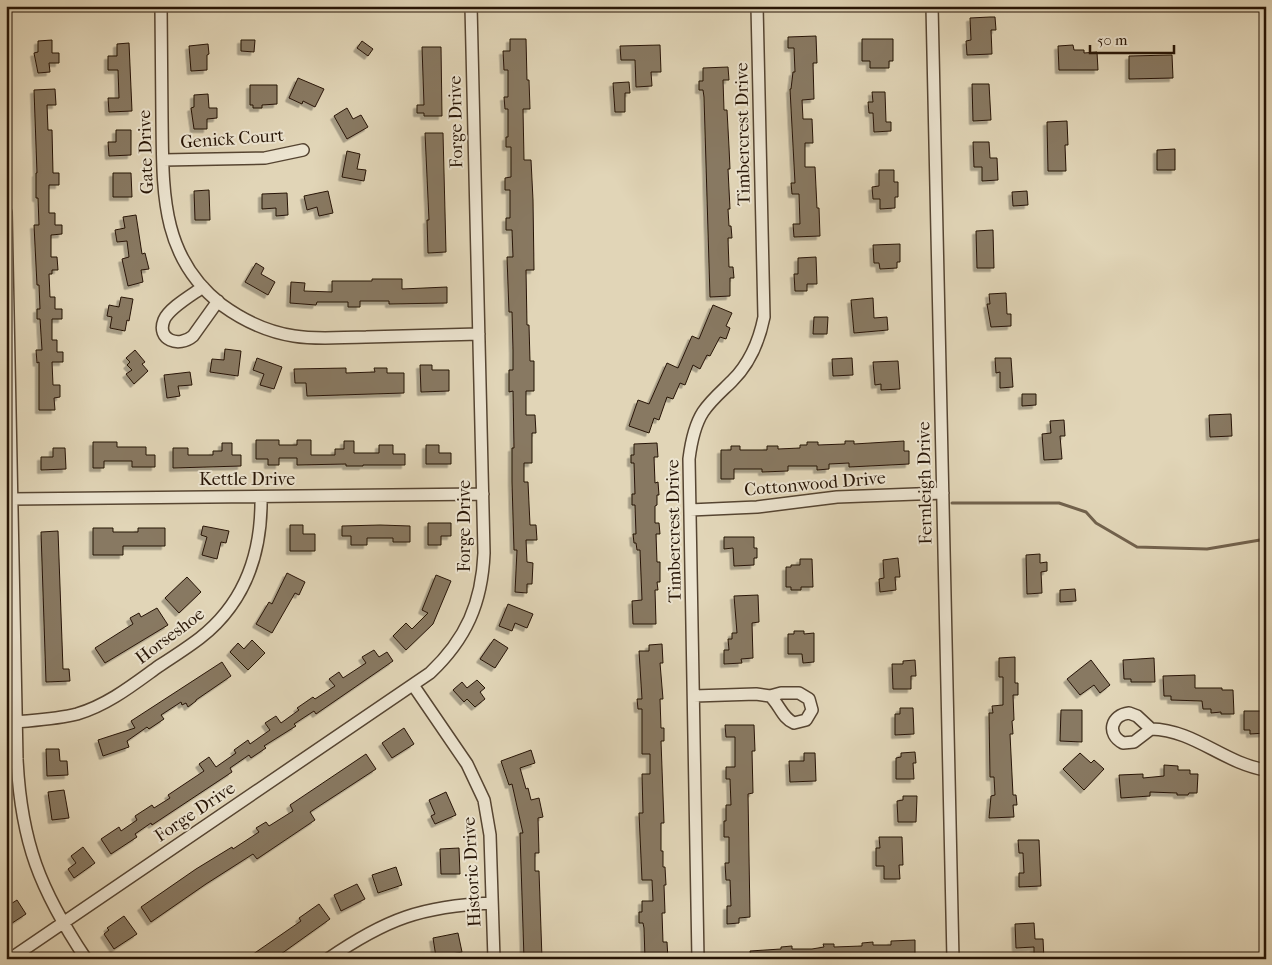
<svg xmlns="http://www.w3.org/2000/svg" width="1272" height="965" viewBox="0 0 1272 965" font-family="'IM FELL French Canon',serif">
<style>
.lines{fill:none;stroke-linecap:round;stroke-linejoin:round}
.stream{stroke:#71614c;stroke-width:3}
.building{fill:#887962;stroke:#271506;filter:url(#shadow)}
.street-casing{stroke:#564532;stroke-width:14}
.street{stroke:#ece4d0;stroke-width:11}
.labels{text-anchor:middle;dominant-baseline:central;stroke-width:4;stroke-linejoin:round;paint-order:stroke}
.street-label{font-size:18px;fill:#271506;stroke:#ece4d0}
</style>
<defs>
<filter id="shadow"><feDropShadow dx="-3.5" dy="3.5" stdDeviation="0" flood-color="#0004"/></filter>
</defs>
<rect width="100%" height="100%" fill="#e1d5b7"/>
<filter id="stains"><feTurbulence type="fractalNoise" baseFrequency=".004" numOctaves="4"/><feColorMatrix values="0 0 0 0 .2 0 0 0 0 .09 0 0 0 0 .02 0 0 0 .5 -.17"/></filter>
<radialGradient id="worn" r=".72"><stop offset=".6" stop-color="#630" stop-opacity="0"/><stop offset="1" stop-color="#630" stop-opacity=".3"/></radialGradient>
<g class="lines">
<path class="stream" d="M952,503H1059L1086,512L1096,523L1137,547L1207,549L1266,539"/>
</g>
<path class="building" d="M990,17H995L996,30H991L992,54L967,55L966,41L971,40L970,18Z
M816,36L817,63H813L814,99L802,100L803,119H812L813,143H805V167H815L817,208H819L820,236L794,237L793,224H800L799,194H792L791,183H795L790,89H791L793,72H795L794,48H788V37Z
M510,39H526L527,80H529L530,109H523L524,160H531L533,200L534,270H526L527,325H529L530,361H534V391H526V415H535L536,433H532V463H524V482H528L530,525H536L537,540H526L527,562L533,563L532,584H527V593L515,592L517,550H514L512,482V448H514L513,391L509,392V370H513V350L512,312H509L507,257H513L512,230H506V218H510V190H505V178L511,177V147H506V137H508V109H505L504,97H508V70H504L503,51H510Z
M862,39H893V61H889V68H870V61H862Z
M52,40V53H59V63H49L50,72L38,73L34,53L38,52V41Z
M241,40H255L254,52L241,51Z
M362,41L373,49L368,56L357,48Z
M129,43L132,111L109,112L108,98H119L118,70H108V56H117V44Z
M208,44L209,54L207,55V70L191,71L189,46Z
M660,45L661,72H651L652,86L636,87L635,60H621L620,46Z
M1073,45L1074,50H1084V53L1097,52L1098,70H1059L1058,46Z
M422,47H441L442,116H424V113H417V105H424Z
M1172,55L1173,78L1129,79V56Z
M728,67L729,80H723L724,110H727L729,147L730,169H728L730,209H728L729,226H731L732,238H728L729,267H733L734,278H730V296L710,297L704,97L703,90H699V81H703V68Z
M298,78L324,89L315,107L303,101L302,104L289,98Z
M629,82L630,93H625V112H615L613,83Z
M972,84H989L991,120L973,121Z
M250,85H277V104L262,105V108H253V105H250Z
M55,89L56,105H47L48,130H52L53,173H59V185H49V213H55V225H62V234L51,235V257H57L58,270H52V274H49L50,297H55V309H62V319H52V340H57V352H63V362H52L53,385H60V397L54,398L55,410H39V362L37,363L36,350H42L40,319H37V309H40L39,285H37L34,225H39L38,198H36V173H37L34,90Z
M872,92H885L886,122H891V131L874,132L873,113H869L868,102H873Z
M208,94L209,108H217V118L207,119V129H194L191,108L194,107V95Z
M347,108L353,119L361,115L368,127L347,139L334,116Z
M1067,121L1068,145H1065L1066,171H1048L1047,122Z
M116,130H131V155L109,156L108,142H116Z
M425,133H443L446,252L428,253L427,220H429Z
M973,142H989L990,158H997L998,180L982,181V167H974Z
M1175,149V170H1157V150Z
M347,151L360,154L357,169L366,170L364,181L342,177Z
M879,170H894V182H898V197H895V208L880,209V199H873L872,187L879,186Z
M113,173H131L132,197H113Z
M209,190L210,220H195L194,191Z
M328,191L333,213L319,216L317,207L307,210L304,196Z
M1027,191L1028,205L1013,206L1012,192Z
M287,193L288,215L276,216V208L262,209V194Z
M136,215L142,254L145,253L149,269L141,270L143,282L128,286L122,259L129,257L127,241L117,242L115,230L125,228L123,217Z
M993,230L994,268H977L976,231Z
M900,244V262H897V268L880,269L879,263H874L873,245Z
M816,257L817,284H807V291H795L794,274H798V258Z
M256,263L264,268L261,274L275,282L268,295L245,282Z
M372,279H402V289L447,287V303L389,304V301H360V307H348V302H317L316,305L290,303L291,282L305,283L304,291L332,292V281H372Z
M1006,293L1007,314H1011V326L991,327L987,304H990L989,294Z
M121,297L133,299L129,321L127,320L125,331L110,328L112,317L107,316L109,305L119,307Z
M873,298L874,318L887,317L888,330L854,333L851,300Z
M713,305L732,313L726,326L730,328L726,339L720,337L710,356L707,355L700,369L693,365L685,385L680,383L673,399L667,397L659,420L654,418L649,433L629,426L638,400L649,404L667,363L678,368L692,336L699,339Z
M814,317H828L827,334H813Z
M225,349L241,351L238,376L210,372L212,359L224,360Z
M135,350L145,362L142,364L148,371L134,384L126,374L132,370L127,365L130,362L126,358Z
M257,358L282,367L274,389L260,385L264,374L253,370Z
M852,358L853,375L833,376L832,359Z
M995,358H1011L1013,387L1000,388V372L996,373Z
M898,361L900,389L881,390V384L875,385L873,362Z
M420,365H432V370H449V391L421,392Z
M346,368V373L375,372L374,368H387V373H404V393L307,396L306,383H295L294,369Z
M190,372L192,385L178,386L180,396L167,398L164,375Z
M1022,394H1036V405L1022,406Z
M1231,414L1232,436L1210,437L1209,415Z
M1064,420L1065,436H1060L1062,459L1044,460L1042,434L1051,433L1050,421Z
M256,440H279V445H297V440H311V455H335V449H344V441H354V453H379V445H393V454H405V465H363V466H346V464L297,465V458H279V465H268V459H256Z
M845,441H854V444L904,441V451H909V464L849,467V463L829,464V469L817,470V466H788V471L762,472V469H734V479H721V450H731V446H740V450H767V446H778V449L800,448V445H807V442H818V445L845,444Z
M93,442H117V447H146V455H155V467H132V461H104V468H93Z
M222,443H232V455H241V466L173,468V448H188V455H213V451H222Z
M657,443L658,457H654L655,483L658,482L659,495H657V505L655,506V523H659L660,534H656L657,562H660V582H657L658,590H655L656,624H633L632,601L642,600L640,550H637L636,543H634L633,534H636L635,505H632V494H635L634,463H631V455H634V444Z
M426,445H439V453H451V464H426Z
M53,448H65L66,469L41,470V457H53Z
M428,523H451V536H441V545H428Z
M290,525H303V534H315V551H290Z
M380,525L410,526V542H393V538H367V545H351V536H342V526Z
M203,526L229,531L226,543L221,542L217,559L202,555L207,537L201,535Z
M93,528H113V532H138V528H165V546H123V555H93Z
M58,531L63,669H69L70,681L46,682L41,532Z
M724,537H754V548H757V558H754V565L734,566L733,548L724,549Z
M1040,554V563L1047,562V571L1041,572L1042,593L1027,594L1026,555Z
M898,558L900,577H895L896,590L880,592L879,579L884,578L883,560Z
M800,559H812L813,587H801V590H791V587H786V567H791V565H800Z
M287,573L305,582L299,595L295,593L272,633L256,624L269,602L272,604Z
M436,575L451,581L433,624L406,650L393,636L406,623L412,629L428,613L422,610Z
M187,577L201,592L179,613L165,598Z
M1075,589L1076,601L1060,602V590Z
M758,595L759,622L752,623L753,658L741,659L742,663L724,664V650H729L728,639H732V633H737L734,596Z
M508,604L533,614L527,628L515,623L512,631L499,626Z
M157,608L168,625L105,663L95,648L133,624L130,618L139,613L141,617Z
M794,631H804V634L814,633V662L803,663L802,654H788V634H794Z
M494,639L508,648L495,668L480,659Z
M252,640L265,653L248,670L230,652L238,643L244,649Z
M662,644L663,663H660L663,699H660L661,728H664V741H661L664,823H661V851H663V867H665L666,885H664L665,913H662L663,942H667L668,959H645L644,928L643,923H639V912H642V901H653L652,880H642L639,813H643L642,774H650V754H642V709H638L637,699H642L639,651H649V645Z
M374,650L379,657L387,652L393,661L316,714L314,711L294,724L296,726L264,746L266,748L251,758L249,755L230,768L232,772L152,825L151,823L135,834L137,837L111,854L101,839L119,827L121,831L137,820L135,816L152,805L154,808L170,798L168,795L204,771L199,764L209,757L216,767L236,753L234,750L248,740L250,744L270,730L265,723L276,716L281,723L299,710L297,708L313,697L315,699L335,686L329,679L339,672L343,678L366,663L362,657Z
M1015,657V683H1018V695H1013L1014,720L1012,721L1013,734H1010L1013,795H1016L1017,805H1013L1014,817L989,818L991,796L995,795L994,777H990L989,713H993L992,706L1003,705V677H999V658Z
M1154,658L1155,682H1131V679H1124L1123,660Z
M915,660L916,676H911V689H893L892,664H903V661Z
M1091,660L1110,685L1100,693L1094,685L1080,695L1067,679Z
M222,662L231,676L196,700V701L188,707L186,703L182,705L181,702L161,715L164,719L149,729L147,727L127,741L129,747L103,756L98,740L135,728L131,721Z
M1195,675V688H1222V690H1233L1234,714H1221V712L1211,713V709H1203L1202,701L1171,700V696H1164L1163,676Z
M477,680L485,688L480,692L485,699L475,707L467,699L464,702L453,690L462,682L467,688Z
M900,708H913L914,734L895,735V714H900Z
M1061,710H1082V742L1060,741Z
M1244,711H1266V733L1250,734V730H1244Z
M725,725H754L755,751H752L753,793L748,794L750,917L739,918V923L727,924V906H731L730,880H726L725,863H729V837H724V821H726V805H731L730,779H726V767H735V737H726Z
M404,728L414,744L392,758L382,743Z
M46,749H59L60,761H67L68,775L47,776Z
M531,750L535,763L520,768L526,789L528,788L531,800L539,798L543,817L538,818L539,853H535V871H539L542,959H524L520,833H523L512,784L509,785L501,761Z
M915,752L916,763H913L914,779H896V758L901,757V753Z
M804,753H815L816,781L790,782L789,761H804Z
M1080,753L1091,763L1094,760L1104,769L1084,790L1063,769Z
M366,754L376,769L310,812L315,820L257,859L253,854L206,884L151,922L141,907L196,869L232,847L233,849L259,832L256,828L266,822L269,826L293,811L290,805Z
M1164,765L1178,766V770H1190V774H1198L1197,793H1189L1188,795H1177V793L1150,792V796L1121,798L1119,775L1143,774V778L1164,776Z
M64,790L69,818L52,820L48,792Z
M446,792L456,815L435,824L431,816L435,814L429,800Z
M903,796H917L916,822H898L897,801L903,800Z
M879,837H902L903,865H899L900,879H884V866H876V848H880Z
M1018,840H1039L1041,886L1019,887V873H1024L1023,853H1019Z
M83,847L95,863L74,878L68,869L76,863L71,856Z
M459,848L460,874H441L440,849Z
M396,867L402,885L378,893L372,875Z
M357,884L365,899L341,911L334,895Z
M17,900L26,914L6,927V907Z
M319,904L330,919L274,959H246L301,921L299,918Z
M124,916L137,934L114,949L104,934L109,930L107,928Z
M1034,923L1035,939H1043L1044,959H1034V947L1016,948L1015,924Z
M458,933L462,952L436,957L433,938Z
M915,940V959H751L750,951L781,949V947L792,946V949H812L824,947L823,944H834V947L862,946V943L873,942V945H891V941Z"/>
<g class="lines">
<defs>
<path id="street" d="M161,6C161,44 162,82 162,119C163,191 160,257 222,305C244,321 268,332 294,336C318,340 342,337 366,337C404,336 441,335 479,334
M932,6L953,959
M163,160L265,158L303,150
M6,212L17,759C21,842 40,890 86,959
M203,287C192,295 169,308 164,320C156,340 179,348 193,336L218,301
M12,499L483,494
M690,510L757,507L837,497L943,493
M413,685L467,764L484,800L490,835L494,959
M781,693H799L809,699L812,710L806,720L794,723C782,718 780,705 770,696Z
M694,696L756,694L770,696
M1129,713L1137,716L1151,729L1134,742L1123,743C1106,734 1111,715 1129,713Z
M16,722C37,720 57,719 77,714C108,705 134,684 159,666C173,657 187,648 200,638C246,602 262,553 261,497
M1151,729C1195,730 1223,763 1266,770
M10,959L430,673C466,639 482,603 484,553L471,6
M328,959C386,919 422,906 492,903
M698,959L689,459C691,443 694,426 703,412C711,400 722,391 732,381C750,363 759,342 764,317L757,6"/>
</defs>
<use href="#street" class="street-casing"/>
<use href="#street" class="street"/>
</g>
<g class="labels">
<g class="street-label">
<text transform="translate(456 122) rotate(-91)">Forge Drive</text>
<text transform="translate(743 134) rotate(-91)">Timbercrest Drive</text>
<text transform="translate(232 139) rotate(-4)">Genick Court</text>
<text transform="translate(146 152) rotate(-92)">Gate Drive</text>
<text x="247" y="479">Kettle Drive</text>
<text transform="translate(925 483) rotate(-91)">Fernleigh Drive</text>
<text transform="translate(815 484) rotate(-5)">Cottonwood Drive</text>
<text transform="translate(464 526) rotate(-90)">Forge Drive</text>
<text transform="translate(674 531) rotate(-91)">Timbercrest Drive</text>
<text transform="translate(170 636) rotate(-37)">Horseshoe</text>
<text transform="translate(195 812) rotate(-34)">Forge Drive</text>
<text transform="translate(472 872) rotate(-93)">Historic Drive</text>
</g>
</g>
<rect width="1272" height="965" fill="none" stroke="#e1d5b7" stroke-width="25"/>
<rect x="8" y="8" width="1257" height="950" fill="none" stroke="#271506" stroke-width="2.5"/>
<rect x="12" y="12" width="1247" height="940" fill="none" stroke="#271506"/>
<path d="M1090 45v8h84v-8" fill="none" stroke="#271506" stroke-width="2.5"/>
<text x="1097" y="45" font-size="15" fill="#271506" stroke="#ece4d0" stroke-width="4" paint-order="stroke">50 m</text>
<rect width="100%" height="100%" filter="url(#stains)"/>
<rect width="100%" height="100%" fill="url(#worn)"/>
</svg>
